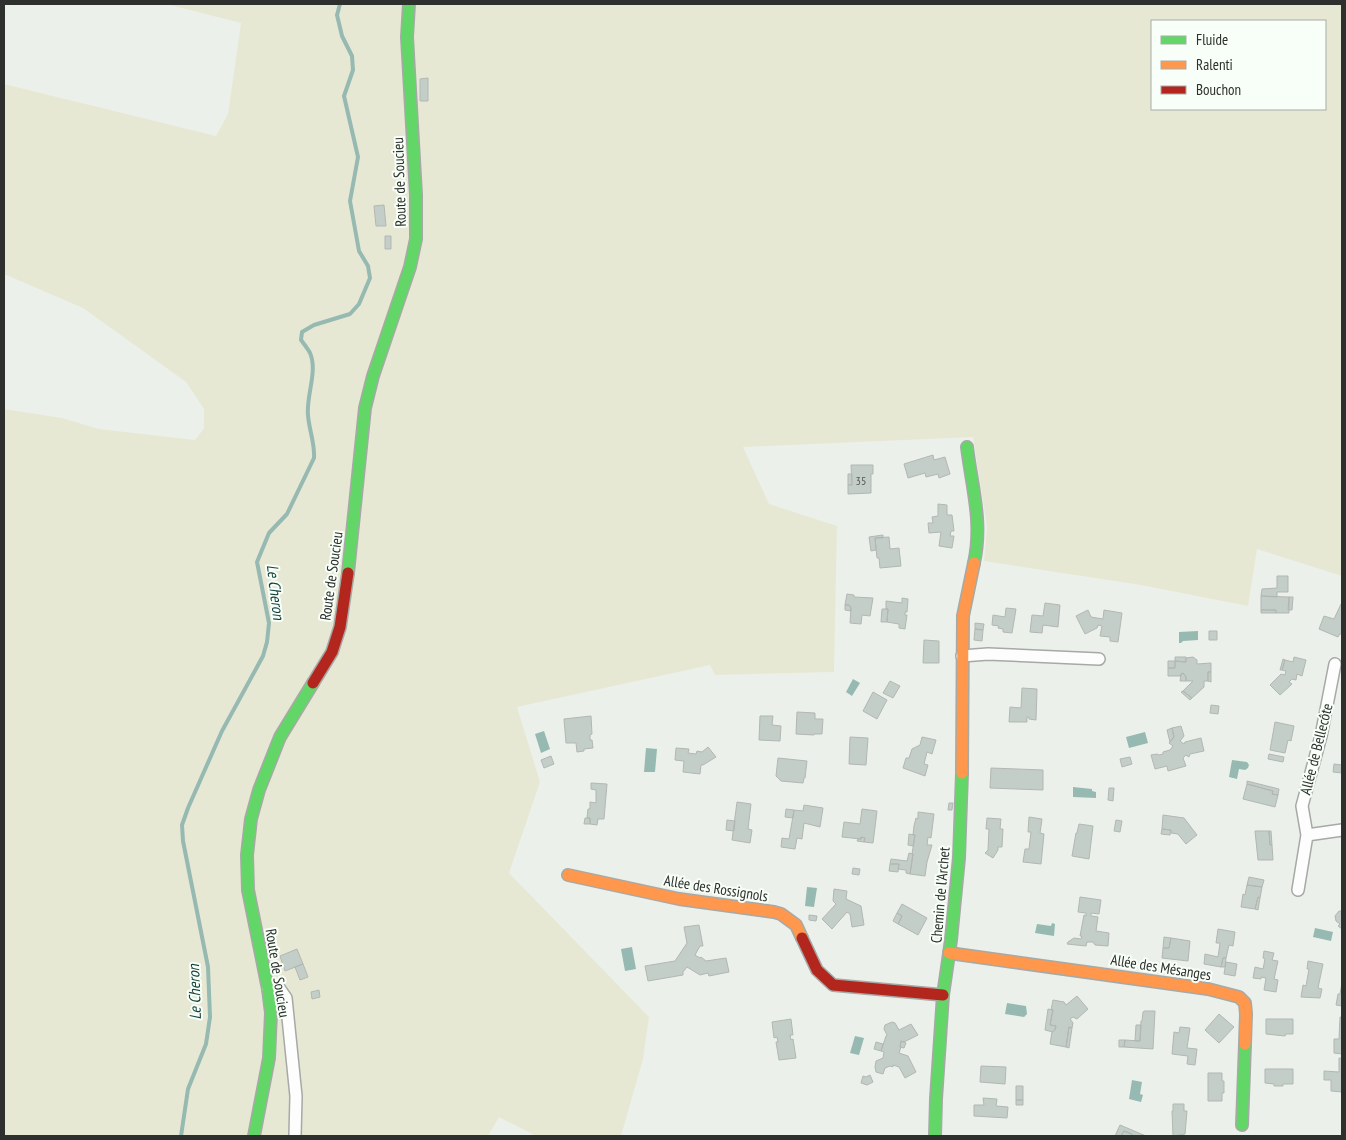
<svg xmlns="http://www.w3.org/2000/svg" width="1346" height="1140" viewBox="0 0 1346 1140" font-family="'PT Sans Narrow',sans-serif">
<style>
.green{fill:#e7e8d4;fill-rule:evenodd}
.water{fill:#96b9b2}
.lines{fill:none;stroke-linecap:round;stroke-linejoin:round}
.stream{stroke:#96b9b2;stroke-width:4}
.building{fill:#c3cec8;stroke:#b3b7b4}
.street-casing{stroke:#a6a9a6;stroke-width:14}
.fast-casing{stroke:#a6a9a6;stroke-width:14}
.slow-casing{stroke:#a6a9a6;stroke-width:14}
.jam-casing{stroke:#a6a9a6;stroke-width:14}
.street{stroke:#fcfdfc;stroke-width:11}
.fast{stroke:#63d668;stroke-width:11}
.slow{stroke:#ff974d;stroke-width:11}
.jam{stroke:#b3261e;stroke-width:11}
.labels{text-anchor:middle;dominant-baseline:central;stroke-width:4;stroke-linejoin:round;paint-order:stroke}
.number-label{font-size:12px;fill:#525854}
.street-label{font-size:15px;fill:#2d302d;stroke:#f8fff8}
.water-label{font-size:16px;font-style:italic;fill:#123f3a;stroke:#f8fff8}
</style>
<rect width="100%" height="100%" fill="#ebf0eb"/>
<path class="green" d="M166,4H1342V576L1257,549L1248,606L1141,585L984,561L987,527L973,437L743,447L769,504L837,526L834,672L715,675L710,665L517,707L540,782L509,873L649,1017L643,1059L621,1136H536L499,1117L488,1136H4V409L62,418L99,429L195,440L204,428V409L186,382L83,308L4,274V84L216,136L228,114L241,23ZM1152,21H1325V109H1152Z"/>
<path class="water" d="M1198,631V640L1183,641L1181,643H1179V632Z
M853,679L860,683L852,696L846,692Z
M544,731L550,749L541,753L535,734Z
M1145,732L1148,743L1129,748L1126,737Z
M646,748L657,749L655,772H644Z
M1232,760L1247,762L1249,765L1248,768L1245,770L1239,769L1237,779L1229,777Z
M1073,787L1092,789V791L1096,792V798L1073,797Z
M807,887L817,888L814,907L805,906Z
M1052,923L1055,924L1054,936L1035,933L1037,924L1051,926Z
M1315,928L1333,932L1331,941L1313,937Z
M632,947L636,969L625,971L621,949Z
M1007,1003L1026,1006L1027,1014L1024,1017L1005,1014Z
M855,1036L864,1038L859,1055L850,1053Z
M1132,1080L1142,1082L1140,1094L1143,1095L1141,1102L1129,1099Z"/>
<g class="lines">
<path class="stream" d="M181,1136L188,1089L206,1044L210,1017L208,967L183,841L182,825L188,808L222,731L263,656L267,642L269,623L257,562L269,533L287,514L314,458C315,443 309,430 308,415C306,396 318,371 310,353C308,349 304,344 301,340L302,332L314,325L350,314L359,304L370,278L368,266L359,251L350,201L358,157L344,96L353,70L352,56L342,36L337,15L340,4"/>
</g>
<path class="building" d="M428,78V101H420V79Z
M384,205L386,226H376L374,206Z
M385,236H391V249H385Z
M933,455L934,460L945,457L950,474L939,478L938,474L926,477L925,473L908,478L904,464Z
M851,465H873V474H871V493L848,494V485H852Z
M848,474H852V485H848Z
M938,504L947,505V515H952L954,531H951L950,536H954L952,548L939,546L941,532L929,533L928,523H933L932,517L938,516Z
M883,535V538H875L876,550L871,551L869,537Z
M889,537L890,549L899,548L901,566L880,568L879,558H877L875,538Z
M1277,576H1288V592H1277V597L1261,596L1262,589L1277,588Z
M847,594L854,595V597L873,598L870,616L862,615L861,624L850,623L851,608L849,605H845Z
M1261,596L1289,597V613H1276V610H1261Z
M1289,597H1293L1292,610H1288Z
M902,598L908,599L907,612H905V615H907L905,629L899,628V624L887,622L888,609H886V601L902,603Z
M1045,603L1060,605L1058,627L1043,625L1042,633L1030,632L1032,615L1043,616Z
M1341,604L1342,605V633L1339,635L1338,637L1319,629L1324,616L1334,619Z
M845,605H849L851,608V611L845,610Z
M1006,608L1016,609L1012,633L1003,632V629L998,628L999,626L992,625L993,615L1005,617Z
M882,609H888L887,622H881Z
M1088,610L1091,617L1103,619L1104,610L1122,613L1118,642L1110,641V637L1100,636L1102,626L1098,625L1097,628L1085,634L1076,616Z
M1261,610H1276V613H1261Z
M975,623L984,624L983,630L975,629Z
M975,629L983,630L982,641L974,640Z
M1209,631H1217V640H1209Z
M924,640L939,641V663H923Z
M1175,657H1186V662L1175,661Z
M1193,657L1197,660V664L1211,663V672H1208V681H1204V687L1192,698L1183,691L1193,681H1186V677L1183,673L1181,674V676H1168V668H1175V661L1186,662V658Z
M1294,657L1306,660L1302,676L1297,674L1296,680L1292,679L1289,682L1292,684L1280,695L1270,685L1281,674L1285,675L1286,671L1282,670L1285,660L1293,662Z
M1283,659L1285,660L1282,670H1280Z
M1168,661H1175V668H1168Z
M1208,672H1211V682L1208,681Z
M1183,673L1186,677V681H1180L1181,674Z
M890,681L900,686L893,698L883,693Z
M1022,688L1037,689L1036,720L1029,719V717H1027V722H1009L1010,707L1021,708Z
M1183,691L1192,698L1190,700L1181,692Z
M873,692L887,700L877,719L863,711Z
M1211,705L1219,706L1218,714L1210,713Z
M797,712L815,713V719H823L822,734H814V735L796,734Z
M591,716L592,734L590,735V740H592L593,748L584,749V751L577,752L576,743H566L564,719Z
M760,716H773L772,725L781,726L780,741L759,740Z
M1275,722L1294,726L1291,741L1288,740L1285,753L1270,750Z
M1181,726L1184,736L1180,741L1184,744L1185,742L1201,738L1204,751L1190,754L1189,757L1186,755L1183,758L1186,766L1168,771L1167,766L1155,769L1151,755L1157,754L1159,755L1163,754V752L1170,750L1173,746L1169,743L1174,737L1172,728Z
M1172,728L1174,737L1170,742L1167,730Z
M850,737L868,738L866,765L849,764Z
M922,737L936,740L932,754L927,752L924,764L928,765L925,776L903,768L906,758H909L912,749L920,745Z
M708,747L716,757L703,765H701L700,774L683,772L684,761L675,760L676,748L689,749L688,753L696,754L697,751L702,752Z
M1269,754L1284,757L1283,762L1268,759Z
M551,756L554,764L544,768L541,760Z
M1130,757L1132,764L1122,767L1120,759Z
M778,758L807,761L805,778H804L803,783L781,781L776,776Z
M1334,764L1342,765V773L1333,772Z
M991,768L1043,770V790L990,788Z
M1247,781L1279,789L1278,795L1272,794L1273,791L1247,784Z
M591,783L607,784L604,819H598L597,825L590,824V818H587L588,809H590V802L596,803V790L591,789Z
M1247,784L1273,791L1272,794L1278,795L1275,807L1243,799Z
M1109,788H1114L1113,801L1108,800Z
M737,802L751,804L748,829L752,830L750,843L732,840Z
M949,803H953L952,810H948Z
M804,805L823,808L820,827L804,823L802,839L797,838L795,849L781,847L782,838L789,839L794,810L803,811Z
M786,809L794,810L793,818L785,817Z
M862,809L877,811L873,843L864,842L865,838L861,837V839L842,837L844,822L860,824Z
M918,812L934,814L931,838L928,837L927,845H932L927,862L925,876L910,874L913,854H912L915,835H913L914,826L916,818L918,819Z
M1163,815L1184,818L1197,835L1186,844L1178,834L1171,833V830L1162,829Z
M1029,817L1042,819L1040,833L1044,834L1041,864L1023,862L1025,849H1029L1031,832H1028Z
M585,818H590V824H584Z
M987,818L1001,819L1000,829H1003L1002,847H998V850L993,858L985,853L988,850L989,829H986Z
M727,820L735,821L734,831L726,830Z
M1116,820L1122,821L1120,832L1114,831Z
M1079,824L1093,826L1089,859L1072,856L1076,833H1077Z
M1162,829L1171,830L1170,835L1161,834Z
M1255,831H1269L1270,845H1272L1273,860H1258Z
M1269,831H1271L1272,845H1270Z
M909,834L915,835L913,846L908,845Z
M861,837L865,838L864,842L857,841L858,839H861Z
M909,853L913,854L910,874L906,873V870L898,869L899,864H890L891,859L907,861Z
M890,864H899L898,872L889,871Z
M853,868L860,869L859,875L852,874Z
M1249,877L1264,880L1262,887L1247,885Z
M1247,885L1262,887L1260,898L1258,897L1255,909L1241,907L1243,894L1245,895Z
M834,889L847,891L846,899L861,906L864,925L852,927L850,914L847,912L832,929L822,919L836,904L833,901Z
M1080,897L1101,900L1099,914L1091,913V916L1098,917L1096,931L1109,933L1108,946L1095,945L1093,942H1087L1086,946L1067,944L1068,942L1074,938L1081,939L1082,936H1080L1084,915L1086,916V913L1078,912Z
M1258,897L1260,898L1258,910L1255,909Z
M902,904L927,918L918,935L898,924L902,916L897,913Z
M1339,911H1342V929L1338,926L1340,924L1336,921L1335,916Z
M897,913L902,916L898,924L893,921Z
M809,915L817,916L816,921L809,920Z
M699,925L703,946H700L695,955L700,958L701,957L706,961L726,958L729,972L709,976L708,973L700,975L687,967L683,972V975L648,981L645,966L675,961L687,943L684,927Z
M1218,929L1235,932L1233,946L1229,945L1226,958H1223L1221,967L1204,964L1205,954L1218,957L1220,943H1216Z
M1164,937L1171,938L1169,948H1163Z
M1171,938L1190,941L1188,961L1162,958L1163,948H1169Z
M297,949L303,964L285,971L280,956Z
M1264,951L1274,953L1272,960L1278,961L1274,979L1278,980L1276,992L1264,990L1266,978L1261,977V979L1253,978L1255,967L1263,969L1265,959L1263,958Z
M1223,958H1226L1225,967H1221Z
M1308,961L1323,964L1318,988L1322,989L1320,998L1301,997L1303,985L1306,986L1309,969H1307Z
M1226,962L1237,964L1235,976L1224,974Z
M303,964L308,977L300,980L295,967Z
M1342,983V1006L1336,1005L1338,994H1340Z
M319,990L320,997L312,999L311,992Z
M1077,996L1088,1009L1077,1019L1073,1017L1070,1019L1073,1023L1072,1028L1069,1027L1066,1047L1050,1044L1052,1032H1053L1055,1030L1056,1026L1050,1025L1053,1010H1051L1053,1000L1064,1002L1066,1005Z
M1048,1009L1053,1010L1050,1025L1056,1026L1055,1030L1053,1032L1045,1030Z
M1144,1011H1155L1153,1049L1124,1047L1125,1040L1140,1041L1141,1021H1142L1143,1012Z
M1219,1014L1234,1027L1219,1043L1205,1030Z
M1340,1017H1342V1054L1334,1053V1039H1339Z
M791,1019L793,1035H790L791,1040L793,1039L796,1058L779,1060L776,1042H778L777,1037L774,1038L772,1022Z
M1266,1019H1293V1034H1286L1285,1036L1266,1034Z
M892,1022L895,1023L899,1030L911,1024L918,1035L904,1042L901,1041L900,1047H901L899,1053L908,1056L916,1072L905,1078L899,1067L893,1065V1067L890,1066L885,1068L883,1074L876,1072L875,1067L876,1061L883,1058L884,1052L881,1051L886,1036L887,1035L884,1029L885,1025Z
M1136,1025H1141L1140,1041H1135Z
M1069,1027L1072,1028L1069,1048L1066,1047Z
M1180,1027L1190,1028L1187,1048L1197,1049L1195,1065L1187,1064L1188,1056L1172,1054L1174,1032L1179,1033Z
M1119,1040H1125L1124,1047H1119Z
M901,1041L906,1043L904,1048L900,1047Z
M876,1042L883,1044L881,1051L874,1049Z
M1339,1058H1342V1092L1331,1091V1080H1324V1071L1339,1072Z
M981,1066L1006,1067L1005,1084L980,1082Z
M1265,1069H1293V1084H1283V1086H1274V1084L1265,1083Z
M1208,1073H1222V1081H1224V1093H1222V1101H1208Z
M870,1075L873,1082L867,1085L861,1083L863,1076L866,1077Z
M1016,1086H1023V1100H1016Z
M983,1098L997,1099L996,1106L1008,1107L1007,1118L974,1116V1105H984Z
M1016,1100H1023V1105H1016Z
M1173,1104H1184V1111H1187L1185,1134L1173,1136L1172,1111H1173Z
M1120,1125L1146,1136H1132V1134L1124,1131L1121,1136H1115Z
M1124,1131L1132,1134V1136H1121Z"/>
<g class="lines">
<defs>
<path id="street" d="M962,656L988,654L1099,659
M1307,835L1342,830
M1298,890L1307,835L1302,806L1321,736L1335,664
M268,989L279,988L286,998L296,1096L295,1136"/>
<path id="fast" d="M967,447C972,488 983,522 974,563
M348,573L365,408L373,376L410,267L416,239V195L407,37L409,4
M1242,1125L1245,1044
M254,1136L269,1058L271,1013L268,989L248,890L247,855L251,819L259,790L280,737L313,683
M935,1136L936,1099L943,995L951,940L959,858L962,773"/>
<path id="slow" d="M962,773L963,616L974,563
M568,875L679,899L774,912L781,914L796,925L802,938
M949,953L1208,989L1239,997L1245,1003L1246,1014L1245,1044"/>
<path id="jam" d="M313,683L332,652L340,627L348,573
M802,938L817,970L833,985L943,995"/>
</defs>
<use href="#street" class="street-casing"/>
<use href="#fast" class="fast-casing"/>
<use href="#slow" class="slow-casing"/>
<use href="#jam" class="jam-casing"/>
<use href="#street" class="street"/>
<use href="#fast" class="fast"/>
<use href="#slow" class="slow"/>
<use href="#jam" class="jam"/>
</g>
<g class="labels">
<g class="number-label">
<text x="861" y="480">35</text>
</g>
<g class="street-label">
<text transform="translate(399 182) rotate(-92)">Route de Soucieu</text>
<text transform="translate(331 576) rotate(-82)">Route de Soucieu</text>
<text transform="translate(1316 749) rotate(-76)">Allée de Bellecôte</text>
<text transform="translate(716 888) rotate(9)">Allée des Rossignols</text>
<text transform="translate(940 895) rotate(-85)">Chemin de l'Archet</text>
<text transform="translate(1161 967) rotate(9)">Allée des Mésanges</text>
<text transform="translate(278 973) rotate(81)">Route de Soucieu</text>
</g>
<g class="water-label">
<text transform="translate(276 592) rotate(83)">Le Cheron</text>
<text transform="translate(194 992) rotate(-92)">Le Cheron</text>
</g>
</g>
<rect width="1346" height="1140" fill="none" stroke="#2d302d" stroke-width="10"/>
<rect x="1151" y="20" width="175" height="90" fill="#f8fff8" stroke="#a7aca7"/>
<rect x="1161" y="36" width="25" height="8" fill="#63d668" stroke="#a7aca7"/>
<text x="1196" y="45" font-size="15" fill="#2d302d">Fluide</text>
<rect x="1161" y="61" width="25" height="8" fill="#ff974d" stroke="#a7aca7"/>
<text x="1196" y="70" font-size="15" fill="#2d302d">Ralenti</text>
<rect x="1161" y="86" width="25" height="8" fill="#b3261e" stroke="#a7aca7"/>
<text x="1196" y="95" font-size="15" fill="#2d302d">Bouchon</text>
</svg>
